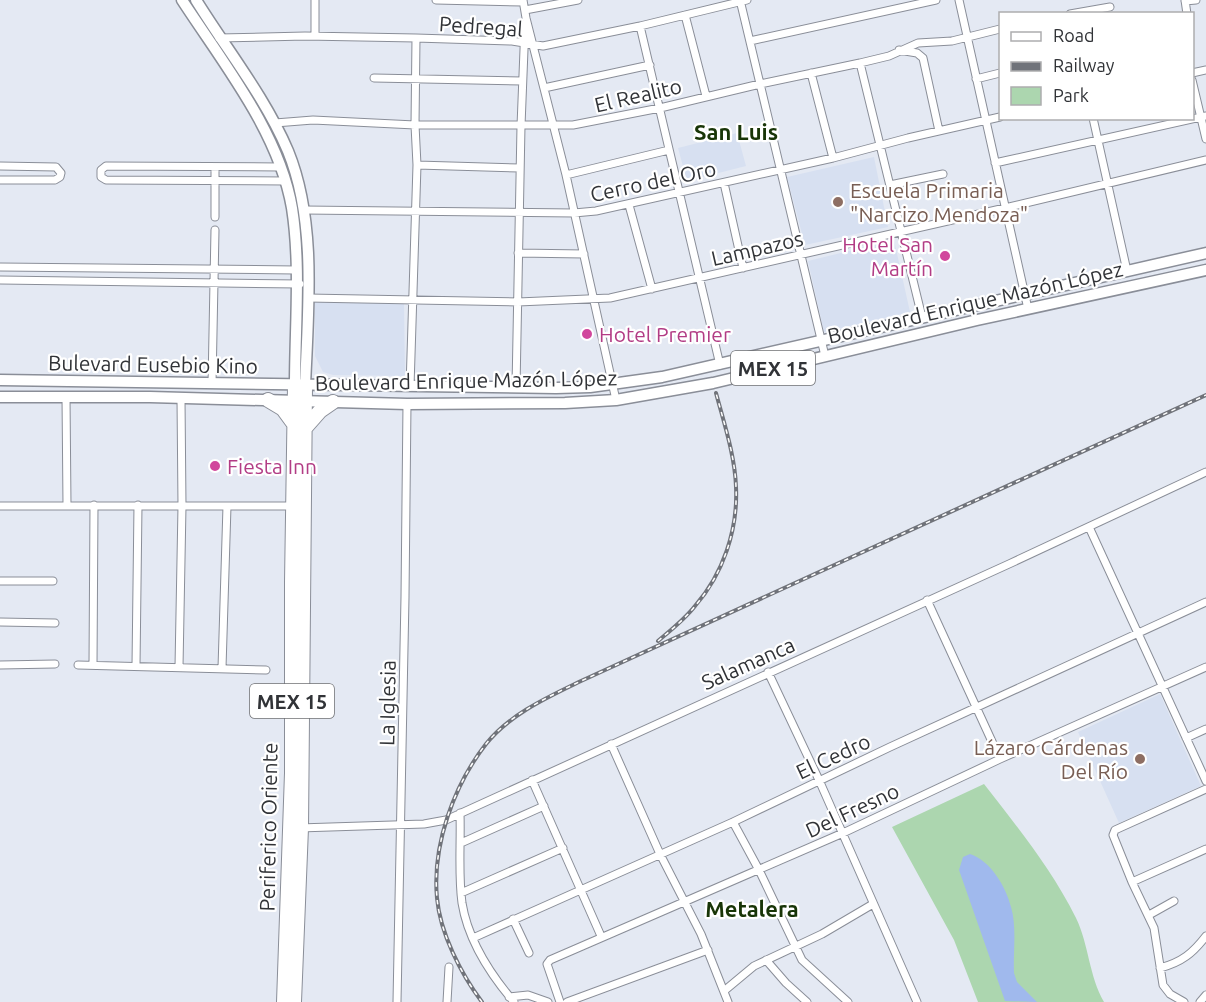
<svg xmlns="http://www.w3.org/2000/svg" width="1206" height="1002" viewBox="0 0 1206 1002" font-family="Ubuntu,sans-serif">
<style>
.built{fill:#d7e0f1}
.green{fill:#acd6af}
.water{fill:#a0b9ed}
.lines{fill:none;stroke-linecap:round;stroke-linejoin:round}
.street-casing{stroke:#8a8e98;stroke-width:9}
.primary-casing{stroke:#8a8e98;stroke-width:13}
.highway-casing{stroke:#8a8e98;stroke-width:16}
.street{stroke:#fff;stroke-width:7}
.primary{stroke:#fff;stroke-width:10}
.highway{stroke:#fff;stroke-width:14}
.rail-casing{stroke:#70737a;stroke-width:4}
.rail{stroke:#fff;stroke-width:1.5;stroke-dasharray:4.5;stroke-linecap:butt}
.education-dot{fill:#8d6e63;stroke:#fff;stroke-width:2}
.hotel-dot{fill:#d1479c;stroke:#fff;stroke-width:2}
.labels{text-anchor:middle;dominant-baseline:central;stroke-width:4.5;stroke-linejoin:round;paint-order:stroke}
.shield{fill:#fff;stroke:#6f7073;stroke-width:1.5}
.shield-label{font-size:20px;font-weight:bold;fill:#313337}
.street-label{font-size:21px;fill:#313337;stroke:#fff}
.education-label{font-size:21px;fill:#785e54;stroke:#fff;text-anchor:start}
.hotel-label{font-size:21px;fill:#b23c85;stroke:#fff;text-anchor:start}
.neighbourhood-label{font-size:22px;font-weight:bold;fill:#183507;stroke:#fff}
</style>
<rect width="100%" height="100%" fill="#e4e9f3"/>
<path class="built" d="M737,133L746,166L687,181L678,148Z
M874,157L888,227L805,245L787,177Z
M894,240L910,312L824,332L808,261Z
M315,302L404,303L405,376L333,375L323,372L315,356Z
M1160,694L1201,786L1119,823L1078,732Z"/>
<path class="green" d="M984,784C1018,828 1051,868 1076,918C1089,945 1089,976 1104,1002H978L954,940L892,827Z"/>
<path class="water" d="M970,854C991,861 1006,887 1011,907C1017,927 1013,952 1014,973L1017,982L1037,1002L1005,1001L959,870L963,857Z"/>
<g class="lines">
<defs>
<path id="street" d="M436,0L523,2
M523,0L526,18L566,175L616,400
M740,0L825,356
M959,0L1028,309
M1185,0L1187,14
M1185,1L1196,0
M525,10L578,0
M1070,14L1110,7
M685,15L706,96
M640,26L720,365
M315,36V0
M219,38L305,36L416,38L512,41L543,46L640,26L747,0
M750,41L936,0
M899,50L917,53L923,58L939,131
M860,63L922,317
M811,73L833,158
M1192,73L1206,70
M374,78L522,81
M976,79L1000,73
M1192,80L1206,139
M544,88L650,65
M1093,118L1127,271
M275,123L313,120L415,125H573L660,108L760,84L860,63L889,56L918,43L952,41L1000,29
M995,163L1206,116
M417,165L520,168
M0,166L56,167L61,173L60,177L55,180H0
M215,167V217
M280,167L106,166L101,170V177L106,180L285,181
M566,175L669,150
M724,183L743,268
M890,185L943,174
M629,205L652,289
M304,210L574,213L596,211L833,158L908,138L1000,117
M518,253L584,254
M0,267L296,270
M0,280L300,284
M308,298L518,302L610,298L1005,208L1206,160
M212,384L215,230
M410,387L417,165L415,125L416,38
M516,388L521,126L525,24
M66,397L67,505
M0,506H294
M1089,527L1206,781
M0,581H53
M927,600L1000,759
M0,622L55,623
M0,665L55,664
M78,665L266,670
M93,665L94,505
M136,666L138,505
M179,667L182,506L181,399
M222,668L227,506
M768,672L819,780L917,1002
M1186,738L1206,729
M611,744L660,854L701,934L728,1002
M532,780L601,936
M460,813C461,843 458,874 462,903C468,940 490,974 514,1002
M733,822L759,870L802,960L848,1002
M299,828L424,824L446,820L1009,564L1206,472
M461,843L544,806
M1132,882L1206,849
M461,893L563,848
M1149,915L1174,901
M513,919L529,953
M473,938L733,822L890,747L1206,602
M766,960L786,983L807,1002
M1160,968C1182,962 1193,953 1206,936
M724,991L754,966L822,934L873,904
M509,997L528,995L548,1002
M397,1002L405,597L407,404
M447,1002L449,967
M560,1002L547,964L550,960L843,833L1000,759L1206,667
M567,1002L708,950
M1184,1002L1170,994L1163,985L1154,928L1132,882L1113,835L1115,830L1206,789
M1200,1002L1206,995"/>
<path id="primary" d="M182,0C223,63 279,132 292,208C301,266 295,327 295,385
M196,0C227,50 265,97 288,151C317,222 308,311 305,386
M0,380L556,388L590,387L662,377L1206,253
M0,397H150L407,404L565,403L616,400L713,383L977,320L1206,270"/>
<path id="highway" d="M268,400L283,409L294,424
M305,428L320,411L333,402
M284,1002L292,773V582L295,385
M294,1002L301,828L305,386"/>
</defs>
<use href="#street" class="street-casing"/>
<use href="#primary" class="primary-casing"/>
<use href="#highway" class="highway-casing"/>
<use href="#street" class="street"/>
<use href="#primary" class="primary"/>
<use href="#highway" class="highway"/>
<defs>
<path id="rail" d="M658,641C671,630 685,619 695,606C723,574 738,530 736,487C735,456 724,423 716,393
M482,1002C461,974 440,933 437,898C432,845 454,785 486,744C510,714 548,697 581,681L1206,395"/>
</defs>
<use href="#rail" class="rail-casing"/>
<use href="#rail" class="rail"/>
</g>
<g class="education-dot">
<circle cx="838" cy="202" r="6"/>
<circle cx="1140" cy="759" r="6"/>
</g>
<g class="hotel-dot">
<circle cx="945" cy="256" r="6"/>
<circle cx="587" cy="334" r="6"/>
<circle cx="215" cy="466" r="6"/>
</g>
<g class="labels">
<g class="shield">
<rect x="731" y="351" width="84" height="34" rx="4.5"/>
<rect x="250" y="684" width="84" height="34" rx="4.5"/>
</g>
<g class="shield-label">
<text x="773" y="368">MEX 15</text>
<text x="292" y="701">MEX 15</text>
</g>
<g class="street-label">
<text transform="translate(481 26) rotate(4)">Pedregal</text>
<text transform="translate(638 95) rotate(-13)">El Realito</text>
<text transform="translate(653 181) rotate(-12)">Cerro del Oro</text>
<text transform="translate(757 248) rotate(-13)">Lampazos</text>
<text transform="translate(975 302) rotate(-13)">Boulevard Enrique Mazón López</text>
<text transform="translate(153 364) rotate(1)">Bulevard Eusebio Kino</text>
<text transform="translate(466 380) rotate(-1)">Boulevard Enrique Mazón López</text>
<text transform="translate(748 663) rotate(-24)">Salamanca</text>
<text transform="translate(387 703) rotate(-89)">La Iglesia</text>
<text transform="translate(833 756) rotate(-25)">El Cedro</text>
<text transform="translate(852 810) rotate(-25)">Del Fresno</text>
<text transform="translate(268 827) rotate(-89)">Periferico Oriente</text>
</g>
<g class="education-label">
<text x="850" y="190">Escuela Primaria<tspan x="850" dy="24">"Narcizo Mendoza"</tspan></text>
<text x="1128" y="747" text-anchor="end">Lázaro Cárdenas<tspan x="1128" dy="24">Del Río</tspan></text>
</g>
<g class="hotel-label">
<text x="933" y="244" text-anchor="end">Hotel San<tspan x="933" dy="24">Martín</tspan></text>
<text x="599" y="334">Hotel Premier</text>
<text x="227" y="466">Fiesta Inn</text>
</g>
<g class="neighbourhood-label">
<text x="736" y="131">San Luis</text>
<text x="752" y="908">Metalera</text>
</g>
</g>
<rect x="999" y="12" width="195" height="108" fill="#ffffff" stroke="#adadaf" stroke-width="1.5"/>
<rect x="1011" y="32" width="30" height="9" fill="#ffffff" stroke="#adadaf" stroke-width="1.5"/>
<text x="1053" y="42" font-size="18" fill="#313337">Road</text>
<rect x="1011" y="62" width="30" height="9" fill="#70737a" stroke="#adadaf" stroke-width="1.5"/>
<text x="1053" y="72" font-size="18" fill="#313337">Railway</text>
<rect x="1011" y="87" width="30" height="18" fill="#acd6af" stroke="#adadaf" stroke-width="1.5"/>
<text x="1053" y="102" font-size="18" fill="#313337">Park</text>
</svg>
